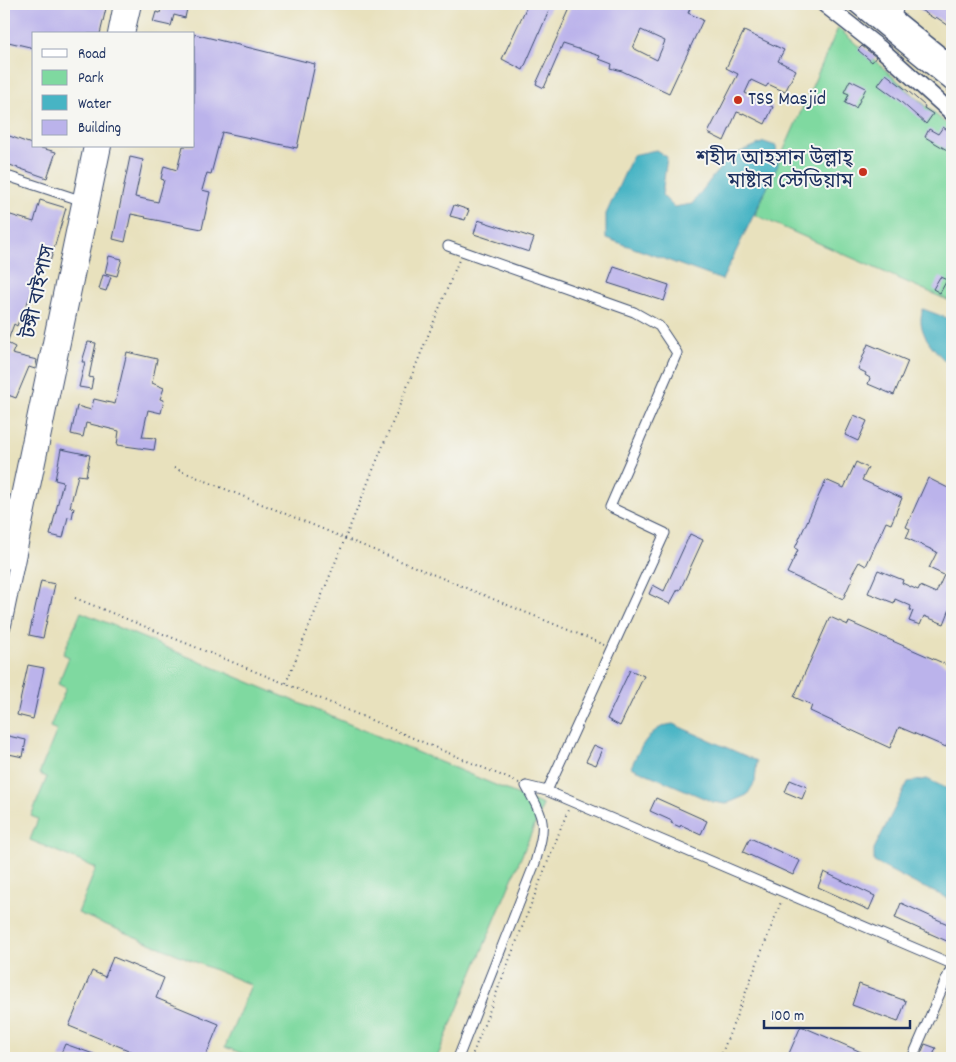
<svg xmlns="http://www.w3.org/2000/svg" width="956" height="1062" viewBox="0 0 956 1062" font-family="Dekko,'Noto Sans Bengali',sans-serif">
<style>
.green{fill:#7fd9a0;stroke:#4d847f}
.water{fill:#47b4c4;stroke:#317291}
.building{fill:#bbb3eb;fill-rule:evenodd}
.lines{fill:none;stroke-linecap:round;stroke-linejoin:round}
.minor-casing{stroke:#3a4a6c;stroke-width:11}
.primary-casing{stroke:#3a4a6c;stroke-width:16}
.trunk-casing{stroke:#3a4a6c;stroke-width:18}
.motorway-casing{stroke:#3a4a6c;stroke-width:19}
.path{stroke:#3a4a6c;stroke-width:2;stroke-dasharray:1 4;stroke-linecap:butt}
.minor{stroke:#fff;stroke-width:9}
.primary{stroke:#fff;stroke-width:14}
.trunk{stroke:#fff;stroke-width:15}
.motorway{stroke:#fff;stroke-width:16}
.poi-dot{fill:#c8321e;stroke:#f6f6f2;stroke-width:2}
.labels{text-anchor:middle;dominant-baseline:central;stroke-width:4;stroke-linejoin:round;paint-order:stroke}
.poi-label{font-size:20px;fill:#1b2f5e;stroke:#f6f6f2;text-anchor:start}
.street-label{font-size:20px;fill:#1b2f5e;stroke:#f6f6f2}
</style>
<rect width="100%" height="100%" fill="#f6f6f2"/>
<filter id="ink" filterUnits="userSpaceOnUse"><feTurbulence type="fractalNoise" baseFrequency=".02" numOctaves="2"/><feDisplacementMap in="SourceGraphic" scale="10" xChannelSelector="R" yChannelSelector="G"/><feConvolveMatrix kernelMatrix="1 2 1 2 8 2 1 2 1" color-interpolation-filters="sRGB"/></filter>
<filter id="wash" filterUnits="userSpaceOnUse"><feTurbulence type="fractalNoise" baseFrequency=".0096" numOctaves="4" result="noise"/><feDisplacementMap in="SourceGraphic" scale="20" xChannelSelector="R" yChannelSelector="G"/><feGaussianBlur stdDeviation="1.12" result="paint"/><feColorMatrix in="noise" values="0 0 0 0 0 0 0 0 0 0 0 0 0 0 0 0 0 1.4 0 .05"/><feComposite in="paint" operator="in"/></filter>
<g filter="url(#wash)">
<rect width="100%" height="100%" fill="#e8e1bd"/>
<path class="green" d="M838,28L952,129V302L755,215Z
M81,612L543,805L437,1058H254L225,1047L251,985L78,913L96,868L30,840L38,819L31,816L47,777L39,774L57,730L50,727L66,688L58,684L69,657L63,654Z"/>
<path class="water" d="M764,142L776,146L778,165L722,280L606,238V214L633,155L656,150L667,157L662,195L674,207L692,204L714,175L731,156Z
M923,309L952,320V368C937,352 914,333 923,309Z
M673,724L757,761L755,782L747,795L726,804L713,802L631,767C640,748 650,726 673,724Z
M927,779L952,791V900L916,884L874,862V849L908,782Z"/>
<g id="blocks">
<path class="building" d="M4,4H107L100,34H34V48L4,41Z
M162,4H188L185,18L174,15L171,26L153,22L156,12L160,13Z
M528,4H552L523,70L502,59Z
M572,4H692L688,13L703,20L669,93L622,71L611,68L612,64L599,59L600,56L563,44L544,88L536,84ZM641,30L665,41L657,60L633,48Z
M911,4H952V28L936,17L935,19Z
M744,31L784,50L778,61L796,70L785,92L768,84L766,87L751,80L745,93L773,107L765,124L743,113V114L737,112L724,141L708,133L738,74L726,68Z
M194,34L315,64L297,148L222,132L211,174L207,173L202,190L210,192L202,229L145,218L146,217L131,214L125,242L113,239L130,157L143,160L135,197L158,202L164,180L161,179L164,166L177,170L183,146H194Z
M862,46L876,57L872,62L858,50Z
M886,74L908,91L925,106L924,108L933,114L926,124L900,101L878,85Z
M850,80L866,88L856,108L845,103L849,94L844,92Z
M943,127L952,133V153L925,137L929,129L938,134Z
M4,134L34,145V146L56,152L47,178L4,163Z
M40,200L66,208L50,262L44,261L23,314H21L17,326L14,324L7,343L15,347L12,354L37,360L35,369L29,367L16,398L8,395V393L4,391V213L34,222Z
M454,205L469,210L465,220L450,216Z
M478,220L534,238L529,252L474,234Z
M109,256L122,259L117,276L105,273Z
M614,267L669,285L664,301L608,283Z
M103,275L111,277L106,291L99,289Z
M940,277L947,280L940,293L933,289Z
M88,342L96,343L89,377L93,378L91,389L79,387L85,362H82Z
M868,344L908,361L894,395L868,384L870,378L865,375L866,373L858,369Z
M127,352L157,359L152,383L164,388L160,399L164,400L161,413L148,410L142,437L156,438L154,450L117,445L119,431L86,423L83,437L71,434L77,406L91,410L94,399L115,404Z
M854,415L867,421L858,441L845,435Z
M61,449L90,455L86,476L78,475L70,507L74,508L72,518L68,517L63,538L50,535L63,482L55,480Z
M856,462L868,468L862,480L902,498L891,524L886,522L866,566L859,562L851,576L853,577L843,599L787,573L798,550L795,548L826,480L844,488Z
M928,478L952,490V604L944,624L924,616L920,625L909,621L913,611L910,610L911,606L895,599L894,603L868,593L878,570L903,580L902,583L918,590L920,586L936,593L944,575L929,568L937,552L906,538L910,529L906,527Z
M690,534L703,540L680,590L678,589L670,604L649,594L653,585L664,591Z
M41,581L55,584L43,638L29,635Z
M830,617L848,625L849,622L952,667V739L950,738L946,747L899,727L890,748L810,711L812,705L794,697Z
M28,665L44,668L33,719L17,715Z
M630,670L644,676L620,726L607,719Z
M4,735L26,740L23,757L4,753Z
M594,745L603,749L596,765L586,761Z
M790,780L807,787L802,799L785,792Z
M656,798L707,821L701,834L681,825L680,827L671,823L672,821L650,811Z
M750,838L800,861L793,875L743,852Z
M824,872L875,896L869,910L818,887Z
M901,903L952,926V935L949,942L895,918Z
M113,957L164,978L156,998L219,1024L205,1058H160L150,1054L148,1058L69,1026L92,971L105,977Z
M859,984L906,1001L898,1022L852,1005Z
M801,1026L875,1058H787Z
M65,1044L102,1057V1058H59Z
M925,1044L936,1048L932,1058H919Z"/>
</g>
</g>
<g filter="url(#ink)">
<use href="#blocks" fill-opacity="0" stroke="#3a4a6c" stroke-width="1"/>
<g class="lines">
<defs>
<path id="minor" d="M896,18L899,4
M4,175L80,200
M448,246L634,312L659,326L677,353L610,507L665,533L547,791L952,964
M526,786L547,791
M458,1058L535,863C546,823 546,822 526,786
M912,1058L952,966"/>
<path id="primary" d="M115,34L121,4
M127,34L134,4
M4,563L91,146
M4,625L104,146"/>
<path id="trunk" d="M824,4L881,49L952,113
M878,4L952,64"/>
<path id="motorway" d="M856,4L952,83"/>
</defs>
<use href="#minor" class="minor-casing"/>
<use href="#primary" class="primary-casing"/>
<use href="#trunk" class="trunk-casing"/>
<use href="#motorway" class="motorway-casing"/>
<path class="path" d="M174,468L605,645
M75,598L286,684L519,783
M286,683L459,260
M471,1058L568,810
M720,1058L781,902"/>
<use href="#minor" class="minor"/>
<use href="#primary" class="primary"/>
<use href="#trunk" class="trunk"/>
<use href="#motorway" class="motorway"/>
</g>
</g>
<g class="poi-dot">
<circle cx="738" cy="100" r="5"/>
<circle cx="863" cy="172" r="5"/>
</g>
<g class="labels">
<g class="poi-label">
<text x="748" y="100">TSS Masjid</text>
<text x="853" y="160" text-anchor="end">শহীদ আহসান উল্লাহ্‌<tspan x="853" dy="23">মাষ্টার স্টেডিয়াম</tspan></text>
</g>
<g class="street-label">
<text transform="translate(40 292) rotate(-78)">টঙ্গী বাইপাস</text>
</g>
</g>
<rect width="956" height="1062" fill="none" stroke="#f6f6f2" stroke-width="20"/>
<rect x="32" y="32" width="162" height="115" fill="#f6f6f2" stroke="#9ea6b7"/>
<rect x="42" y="49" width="25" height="8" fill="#ffffff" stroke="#9ea6b7"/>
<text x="78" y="58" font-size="15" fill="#1b2f5e">Road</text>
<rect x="42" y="70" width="25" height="15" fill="#7fd9a0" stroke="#9ea6b7"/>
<text x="78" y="82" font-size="15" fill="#1b2f5e">Park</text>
<rect x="42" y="95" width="25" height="15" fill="#47b4c4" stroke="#9ea6b7"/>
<text x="78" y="108" font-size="15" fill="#1b2f5e">Water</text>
<rect x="42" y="120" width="25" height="15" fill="#bbb3eb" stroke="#9ea6b7"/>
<text x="78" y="132" font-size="15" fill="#1b2f5e">Building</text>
<path d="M764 1020v8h146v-8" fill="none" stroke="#1b2f5e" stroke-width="2.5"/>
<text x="771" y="1020" font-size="15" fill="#1b2f5e" stroke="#f6f6f2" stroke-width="4" paint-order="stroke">100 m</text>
</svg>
